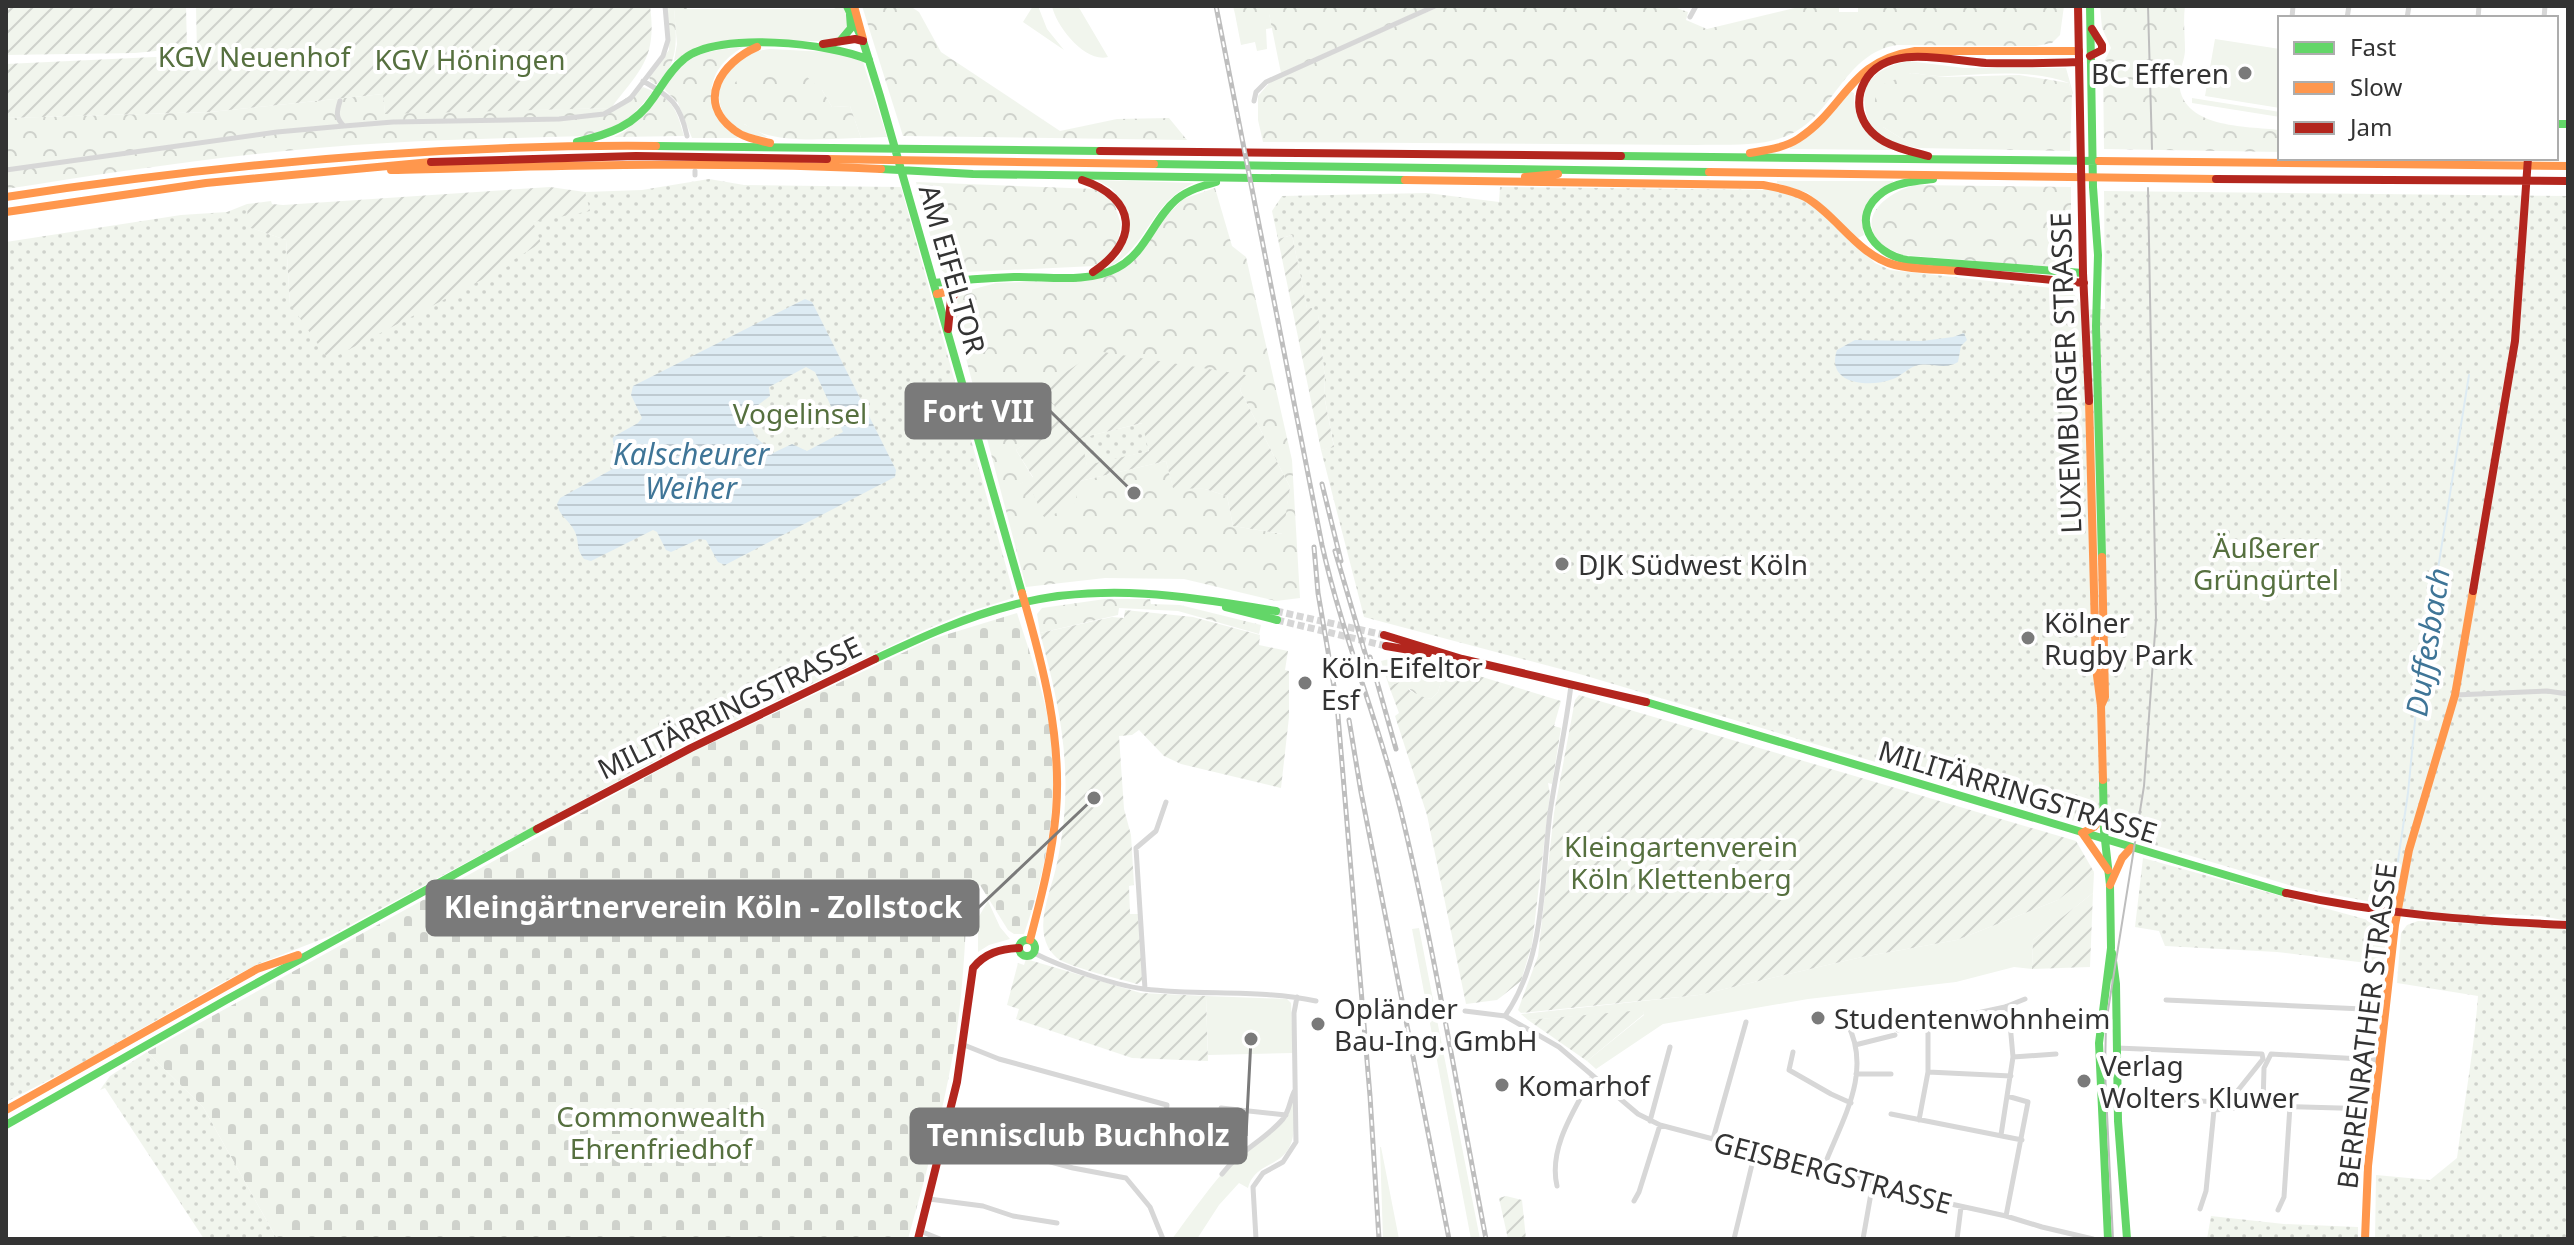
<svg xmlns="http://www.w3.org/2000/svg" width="2574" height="1245" viewBox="0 0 2574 1245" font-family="'Noto Sans',sans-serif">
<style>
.grass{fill:#f1f5ed}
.forest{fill:url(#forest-crowns);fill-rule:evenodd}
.cemetery{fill:url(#cemetery-stones)}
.park{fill:url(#park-dots)}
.garden{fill:url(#garden-furrows);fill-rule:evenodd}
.water{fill:url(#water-rules);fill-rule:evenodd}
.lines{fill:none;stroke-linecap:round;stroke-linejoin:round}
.stream{stroke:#ddebf3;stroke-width:2}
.secondary-tunnel{stroke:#d6d6d6;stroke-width:7;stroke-dasharray:7 3.5;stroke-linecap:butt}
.street{stroke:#d7d7d7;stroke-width:5}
.fast{stroke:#63d668;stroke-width:8}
.slow{stroke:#ff974d;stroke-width:8}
.jam{stroke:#b3261e;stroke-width:8}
.tram{stroke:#bebebe;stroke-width:2}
.rail-casing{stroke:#bebebe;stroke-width:5}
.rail{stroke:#fff;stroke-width:2;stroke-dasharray:6;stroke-linecap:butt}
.poi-dot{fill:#7a7a7a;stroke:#fff;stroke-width:3}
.labels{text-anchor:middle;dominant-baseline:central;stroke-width:8;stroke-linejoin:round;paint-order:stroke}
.park-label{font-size:28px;fill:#56703f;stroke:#fff}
.poi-label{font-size:28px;fill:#333;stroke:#fff;text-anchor:start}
.street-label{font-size:28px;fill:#333;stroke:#fff}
.water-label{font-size:30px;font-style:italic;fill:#3f7597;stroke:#fff}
.leader{fill:none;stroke:#7a7a7a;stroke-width:3}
.callout-dot{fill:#7a7a7a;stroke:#fff;stroke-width:3}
.callout{fill:#7a7a7a;stroke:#7a7a7a;stroke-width:3}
.callout-label{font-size:30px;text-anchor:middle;font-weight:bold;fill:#fff}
</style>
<defs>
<pattern id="forest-crowns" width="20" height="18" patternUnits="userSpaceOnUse" patternTransform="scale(2)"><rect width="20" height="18" fill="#f1f5ed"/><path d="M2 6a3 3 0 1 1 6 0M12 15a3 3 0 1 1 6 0" fill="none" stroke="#cfd2cc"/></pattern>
<pattern id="cemetery-stones" width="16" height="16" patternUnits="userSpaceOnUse" patternTransform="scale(2)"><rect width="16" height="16" fill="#f1f5ed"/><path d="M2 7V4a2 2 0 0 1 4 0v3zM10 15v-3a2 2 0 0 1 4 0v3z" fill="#cfd2cc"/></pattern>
<pattern id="park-dots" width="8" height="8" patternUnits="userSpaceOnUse" patternTransform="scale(2)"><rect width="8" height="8" fill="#f1f5ed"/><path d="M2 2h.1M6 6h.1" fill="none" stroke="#cfd2cc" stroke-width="1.8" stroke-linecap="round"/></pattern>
<pattern id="garden-furrows" width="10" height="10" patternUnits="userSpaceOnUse" patternTransform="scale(2)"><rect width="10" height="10" fill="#f1f5ed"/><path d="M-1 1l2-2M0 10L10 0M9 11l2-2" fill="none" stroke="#cfd2cc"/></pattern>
<pattern id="water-rules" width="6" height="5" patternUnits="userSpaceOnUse" patternTransform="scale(2)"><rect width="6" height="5" fill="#ddebf3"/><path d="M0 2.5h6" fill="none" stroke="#becad1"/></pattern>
</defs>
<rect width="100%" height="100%" fill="#fff"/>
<path class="grass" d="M839,6H844C849,26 850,34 829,41H720L696,47L674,61L677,44L674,9H834Z
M1033,6H1038L1047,29L1064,50L1023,22Z
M1052,6H1078L1108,57C1085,63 1056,26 1052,6Z
M1269,13L1272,28L1266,29L1267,49L1257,51L1255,42L1241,45L1235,14Z
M2215,39L2280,49V108L2205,96Z
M770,49L848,53L863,62L887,137L861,138L850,106L832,107L822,90L744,124L768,137C702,135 703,56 770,49Z
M1908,61L1964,68H2066L2073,93L2072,95L2069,83C2033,69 1986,74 1948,76C1936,77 1923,74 1910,73L1883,127L1917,148C1902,145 1886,142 1875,130C1869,124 1866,115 1865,107C1860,78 1884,66 1908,61Z
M1849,91L1854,93C1852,123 1872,133 1892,150L1790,149V146Z
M2192,98L2280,112V117L2192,103Z
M1097,180L1194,183C1147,205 1151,245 1106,269L1121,254L1125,206L1112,189Z
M1777,181H1893V182C1872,196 1858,209 1864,235L1858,238L1808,193L1777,183Z
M2094,872L2093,893L2033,940L2032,969L2014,967L1956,982L1808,999L1663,1024L1596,1069L1587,1061L1644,1015L1643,1011L1528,1020L1521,1014L1699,995L1862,957L1957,940L2058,900Z
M988,901L1000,927L1010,939L989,945L978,952V918Z
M1419,928L1480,1239H1471L1412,929Z
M1206,996L1287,999L1291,1003L1293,1053L1208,1055Z
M1292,1101C1295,1107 1294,1117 1294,1125C1293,1172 1257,1156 1248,1188L1239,1183L1219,1205L1197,1239H1172C1192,1212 1211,1185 1233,1161C1253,1139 1286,1132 1292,1101Z
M1380,1147H1381L1399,1239H1383Z"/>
<path class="forest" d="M666,6H687V9H674C677,40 679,64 656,85L650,81L649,76L669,50Z
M862,6H910L919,12L941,52L1060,131L1117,119L1169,118L1187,140L903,136Z
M1233,6H1430L1281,73L1269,14H1235Z
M1441,6H1671L1688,12L1686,20L1707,29L1803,6H1839V12H1858V6H2064L2060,35L2052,43L2036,46L1897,45C1846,53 1835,110 1795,132C1766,148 1728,144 1697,145L1263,142L1258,120V96L1271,81Z
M2100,6H2185C2183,21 2185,35 2185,50C2185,60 2179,70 2179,80C2179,129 2246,126 2280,130V152L2104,149L2103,64L2111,48L2102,28Z
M743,47C724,59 712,72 711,95L738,138H692L678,103L664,89C688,52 701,52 743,47Z
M1911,73L1945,77L2019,75L2069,83L2072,95L2070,151L1917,148L1883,127L1874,106L1877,87Z
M748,75L807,77L822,90L832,107L850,106L861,138C825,138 750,149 733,109C730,104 730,96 729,90L738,79Z
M643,87L653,91C632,119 622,125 588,136C521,138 454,139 387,143C259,150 132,169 6,189V118L210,112L383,94L385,113L611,108Z
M660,95C676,104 679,119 684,136L614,137L625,131Z
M916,182L1096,189L1114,203L1121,224L1117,247L1110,256L1095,266L945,273L939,268Z
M1915,185L2071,187V264L2067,268L1903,255C1896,252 1886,248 1880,243C1855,215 1891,191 1915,185Z
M1215,188L1232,246L1246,257L1292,460L1300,598L1276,601L1184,579L1105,578L1026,587L959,332L954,303L963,292L996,283L1089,280L1109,276L1183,199ZM1245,375L1240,390L1290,487L1282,534L1233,526L1227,496L1205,489L1173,487L1166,461L1080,481L1020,484L1033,478L1016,450L1028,442L1039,424L1037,419L1056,407L1042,389Z
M1105,599H1150L1151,604L1180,605L1261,625L1259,634L1178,611L1119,608L1118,615L1040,633L1037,614L1042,608Z
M1389,659C1408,666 1426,670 1446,666L1438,692L1431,699L1420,697L1400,682L1389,686L1381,661Z"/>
<path class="cemetery" d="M1017,613C1031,657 1049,705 1053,751C1057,811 1044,878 1024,934H1014L1008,930L980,885L968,888C965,944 963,999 953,1054C942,1117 925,1178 908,1239H277L203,1107L147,1052L690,753L932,639Z"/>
<path class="park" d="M709,179L744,185L901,187L1014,595L1013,598L965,613L922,631L696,739L330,936L258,964L214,987L80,1064L6,1102V242L181,215L227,212L247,204L249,227L286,240L290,304L510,262L533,222L553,216L585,192L642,190Z
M1500,187L1778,190L1807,200L1875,263L1890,270L2071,290L2085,310L2105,309L2104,191L2568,196V921L2541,916L2496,914L2478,917L2418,911L2299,888L1583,675L1364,617L1321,450L1334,446L1324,395L1325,379L1318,315H1313L1307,309L1292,235L1278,239L1272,211L1282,196L1427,193L1499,202Z
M1143,423L1149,451L1087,466L1080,438Z
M2143,858L2379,923L2387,930L2383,965L2277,952L2165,946L2159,931L2135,927Z
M2418,921L2568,929V1239H2375L2376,1175L2430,1180L2457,1158C2464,1104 2474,1050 2478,996L2397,983L2401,933L2407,925Z
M147,1052L203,1107L277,1239H204L105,1088L100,1090L110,1076Z
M2211,1216L2284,1224L2358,1227V1239H2207Z"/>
<path class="garden" d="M6,6H186L187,48L135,53L6,55Z
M196,6H650C657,58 641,69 611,108L385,114L383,94L210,112L6,118V64L197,55Z
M550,187L585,192L590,211L533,222L541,243L510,262V265L329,360L290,304L286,240L248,227L247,204L271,201L272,204L283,205Z
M1292,235L1307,308H1312L1313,315L1318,314L1325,379L1324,395L1334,447L1321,450L1278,239Z
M1097,351L1246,375L1240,390L1290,487L1283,534L1233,526L1227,496L1205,489L1173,488L1166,461L1080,481L1075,503L1045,519L1033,494L1024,495L1019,484L1033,477L1016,450L1027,442L1024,434L1039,424L1036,420L1056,407L1041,389ZM1142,423L1149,451L1087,465L1081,438Z
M1125,610L1193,617L1260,635L1259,645L1288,651L1285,670L1289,671V717L1281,788L1181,764L1164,756L1139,730L1132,735L1119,736L1124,809L1131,835L1134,885L1129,886L1130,914H1138L1143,973L1142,981L1137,984C1119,979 1074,968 1060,960C1056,958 1050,951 1048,947C1035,922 1052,889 1057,863C1075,779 1062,714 1040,633L1112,617L1124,618Z
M1446,666L1561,701L1554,726L1561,728L1552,784L1548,783L1550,794L1532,944L1521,981L1497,1000L1466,1004L1427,815L1395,716L1399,713L1389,686L1400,682L1408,685L1409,690L1420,696L1431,699L1438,692Z
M1579,695L2076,841L2094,872L2058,900L1957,940L1862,957L1699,995L1521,1013L1518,1010L1538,956L1554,813L1575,700Z
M2093,893L2090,967L2032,969L2033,940Z
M1026,959L1141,993L1206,996L1208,1061L1132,1058L1016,1019L1019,1009L1007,1005L1018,963L1024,965Z
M1643,1010L1644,1014L1587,1061L1528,1020Z
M1506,1196L1522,1200L1526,1239H1508L1499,1198Z"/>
<path class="water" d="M805,299L812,302L896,470L895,477L725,565L718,562L706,540L699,539L671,552L666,550L657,532L653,530L591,561L584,559C575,547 580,541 574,530C569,520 560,517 557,504L560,498L620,465C622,454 611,447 613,437L638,423L642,418L631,395L633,386ZM806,367L815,372L843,432L807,451L792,444L773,453C766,443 756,442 752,429L755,421L750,411L770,396L769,387Z
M1964,333L1967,340L1961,346L1958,362C1943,371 1931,361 1915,366C1907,369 1901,376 1893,379C1870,388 1825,385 1837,350L1855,340L1922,341L1953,337Z"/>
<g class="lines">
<path class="stream" d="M2375,902L2395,881L2408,793L2417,700L2469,375"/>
<path class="secondary-tunnel" d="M1276,611L1384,635
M1277,620L1386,646"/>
<path class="street" d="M1690,17L1696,6
M2292,18L2293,6
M2347,18L2349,6
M2407,18L2409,6
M2478,18L2479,6
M2544,18L2545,6
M643,81C671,97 680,103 687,136
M340,101C337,111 335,117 343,125
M1254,101L1256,92L1266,82L1435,6
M6,170L277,132L344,126L393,122L559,119L604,114L630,99L663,56L668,40L665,6
M695,171V175
M2455,695L2547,691L2568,694
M1034,953C1061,967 1114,985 1144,989C1202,996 1258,989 1316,1001
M1145,989L1136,848L1156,831L1166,802
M2166,1000L2385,1010
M1465,1011L1505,1016L1559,1047L1638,1114L1660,1125L1713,1139L1719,1144L1782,1159L1812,1170L1823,1169L1892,1186L1905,1194L2006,1216L2042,1227L2093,1239
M1505,1016C1546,957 1541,882 1550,813C1556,771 1566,728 1571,685
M1898,1030L2005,1007L2025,999
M964,1045L999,1059L1167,1105L1162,1145L1166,1150L1180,1154
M1855,1045L1895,1035
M2117,1048L2262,1054L2263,1059L2231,1099L2225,1102L2118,1098
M1793,1052L1789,1070L1831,1094L1851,1103
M2013,1057L2056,1054
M1928,1072L2011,1076
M1856,1074H1891
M2263,1106L2264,1068L2271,1054L2379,1060
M1221,1108L1286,1115
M1091,1113L1163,1133
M1891,1114L2022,1140
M1919,1120L1928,1072V1023
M1650,1121L1670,1047
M946,1134L1073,1168L1126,1178L1150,1207L1163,1239
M2001,1135L2013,1057L2009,1012L2005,1007
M1713,1139L1746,1022
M1823,1169C1840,1123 1874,1073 1847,1023
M1222,1174C1239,1151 1265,1140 1283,1119C1290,1110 1290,1098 1295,1090
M1557,1186C1548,1148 1575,1109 1592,1077
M929,1199L983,1206L1013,1216L1057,1223
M1634,1201L1639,1192L1660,1125
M2200,1209L2206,1191L2214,1110L2263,1106L2374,1109
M2278,1210L2284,1197L2290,1106
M2006,1216L2028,1102L2007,1096
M920,1231L940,1239
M1256,1239L1253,1187L1263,1173L1283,1162L1296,1142L1294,1013L1297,997
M1734,1239L1755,1152
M1863,1239L1873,1182
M1957,1239L1961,1207"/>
<path class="fast" d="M847,6L863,41L880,96L1022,593
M2090,6L2093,187L2098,255L2096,326L2102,557
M840,41L851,28L850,15
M2556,124H2568
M577,142C609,134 635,126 654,97C663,84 671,69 684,59C717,31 831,43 869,60
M656,146L1100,151
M1621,156L2099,161
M1154,164L1709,172
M881,169L973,174L1405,180
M1933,179C1917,181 1897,182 1883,192C1848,217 1872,254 1907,260L2083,273
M934,283C960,280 987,278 1014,277C1046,276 1087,284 1117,268C1146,253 1153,219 1177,199C1188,190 1202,186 1216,182
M1226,607L1277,620
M875,659C920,638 965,617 1013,605C1100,582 1189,596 1276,611
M1646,702L2286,893
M2103,780L2104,831L2110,885L2111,948L2099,1043L2108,1239
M1019 948a8 8 0 1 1 16 0a8 8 0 1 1-16 0Z
M2112,953L2116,984L2118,1121L2127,1239
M6,1125L226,1000L537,829"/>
<path class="slow" d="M854,6L863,39
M757,47C722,62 695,101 734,130C744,138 758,140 770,143
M1750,153C1766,150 1784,148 1798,139C1847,107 1848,61 1915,51H2079
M827,159L1154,164
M2099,161L2568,166
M391,170C554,166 717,161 881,169
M1709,172L2216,179
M1525,177L1558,174
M1405,180L1763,185C1778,188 1792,190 1805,197C1837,215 1858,256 1895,265C1915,270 1938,269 1958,271
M6,197C223,164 437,144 656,146
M6,212L206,183L431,162
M937,294L957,289
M2089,401L2096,668L2101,706L2103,780
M1022,593C1043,665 1062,737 1056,812C1052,856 1041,898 1030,940
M2101,706L2105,697L2102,557
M2082,833L2094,827L2103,815
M2083,834L2108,870
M2110,885L2122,858L2131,848
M6,1110L257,969L298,955
M2365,1239L2368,1166L2395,925L2409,850L2455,695L2473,591"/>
<path class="jam" d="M2078,6L2083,273L2089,401
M823,44L855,39L863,41
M2090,56L2102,50V45L2092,29
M1100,151L1621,156
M1928,156C1901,149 1868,143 1860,111C1858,101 1860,90 1865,81C1887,42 1950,61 1986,63C2017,64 2048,63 2079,62
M431,162L636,156L827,159
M2216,179L2568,181
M1082,180C1137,198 1140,241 1093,272
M1958,271L2084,283
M948,329L951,299L960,288
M2473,591L2515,341L2528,158
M1384,635L1462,659L1646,702
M1386,646L1428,653
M537,829L691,748L875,659
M2286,893C2379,914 2473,921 2568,925
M918,1239L957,1082L973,968C985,953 1000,949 1019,948"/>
<path class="tram" d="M2148,6L2152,149
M2113,1239L2105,1071L2106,1023L2144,786L2156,619L2148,188"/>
<defs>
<path id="rail" d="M1216,6L1322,545C1343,639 1381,727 1403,820C1436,958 1459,1100 1486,1239
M1322,484L1341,561
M1314,547L1318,593L1337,704L1370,1096L1379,1239
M1335,551L1370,670
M1370,657L1396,749
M1349,720L1361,792L1449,1239"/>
</defs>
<use href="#rail" class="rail-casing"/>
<use href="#rail" class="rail"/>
</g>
<g class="poi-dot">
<circle cx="2245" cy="73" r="8"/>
<circle cx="1562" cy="564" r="8"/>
<circle cx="2028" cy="638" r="8"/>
<circle cx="1305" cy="683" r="8"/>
<circle cx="1818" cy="1018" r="8"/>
<circle cx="1318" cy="1024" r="8"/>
<circle cx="2084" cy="1081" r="8"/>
<circle cx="1502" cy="1085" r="8"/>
</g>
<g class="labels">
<g class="park-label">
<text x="254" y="56">KGV Neuenhof</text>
<text x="470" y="59">KGV Höningen</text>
<text x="800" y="413">Vogelinsel</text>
<text x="2266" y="547">Äußerer<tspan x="2266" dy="32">Grüngürtel</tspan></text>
<text x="1681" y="846">Kleingartenverein<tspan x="1681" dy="32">Köln Klettenberg</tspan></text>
<text x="661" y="1116">Commonwealth<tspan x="661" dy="32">Ehrenfriedhof</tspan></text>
</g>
<g class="poi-label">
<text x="2229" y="73" text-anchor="end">BC Efferen</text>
<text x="1578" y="564">DJK Südwest Köln</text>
<text x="2044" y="622">Kölner<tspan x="2044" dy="32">Rugby Park</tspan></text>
<text x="1321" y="667">Köln-Eifeltor<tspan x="1321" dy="32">Esf</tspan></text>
<text x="1334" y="1008">Opländer<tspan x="1334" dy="32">Bau-Ing. GmbH</tspan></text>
<text x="1834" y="1018">Studentenwohnheim</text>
<text x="2100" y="1065">Verlag<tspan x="2100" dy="32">Wolters Kluwer</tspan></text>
<text x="1518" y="1085">Komarhof</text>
</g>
<g class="street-label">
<text transform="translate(953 269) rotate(74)">AM EIFELTOR</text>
<text transform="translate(2065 373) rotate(-92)">LUXEMBURGER STRASSE</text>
<text transform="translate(729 707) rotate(-26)">MILITÄRRINGSTRASSE</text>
<text transform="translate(2018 791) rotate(17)">MILITÄRRINGSTRASSE</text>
<text transform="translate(2366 1026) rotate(-83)">BERRENRATHER STRASSE</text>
<text transform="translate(1833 1172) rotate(15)">GEISBERGSTRASSE</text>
</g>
<g class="water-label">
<text x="691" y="453">Kalscheurer<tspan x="691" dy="34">Weiher</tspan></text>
<text transform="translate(2427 642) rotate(-81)">Duffesbach</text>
</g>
</g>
<path class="leader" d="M1134 493L1050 411M1094 798L978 908M1251 1039L1246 1136"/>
<g class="callout-dot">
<circle cx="1134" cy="493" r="8"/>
<circle cx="1094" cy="798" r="8"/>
<circle cx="1251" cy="1039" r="8"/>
</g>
<g class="callout">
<rect x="906" y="384" width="144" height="54" rx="8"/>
<rect x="427" y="881" width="551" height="54" rx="8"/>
<rect x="911" y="1109" width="335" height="54" rx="8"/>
</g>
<g class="callout-label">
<text x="978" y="422">Fort VII</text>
<text x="703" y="918">Kleingärtnerverein Köln - Zollstock</text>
<text x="1078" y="1146">Tennisclub Buchholz</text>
</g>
<rect width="2574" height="1245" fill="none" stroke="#333333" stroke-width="16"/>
<rect x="2278" y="16" width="280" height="144" fill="#ffffff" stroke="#adadad" stroke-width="2"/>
<rect x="2294" y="42" width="40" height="12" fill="#63d668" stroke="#adadad" stroke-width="2"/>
<text x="2350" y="56" font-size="24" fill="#333333">Fast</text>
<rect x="2294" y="82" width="40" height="12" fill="#ff974d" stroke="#adadad" stroke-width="2"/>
<text x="2350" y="96" font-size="24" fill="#333333">Slow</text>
<rect x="2294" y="122" width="40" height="12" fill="#b3261e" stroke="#adadad" stroke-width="2"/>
<text x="2350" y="136" font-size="24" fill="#333333">Jam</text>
</svg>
